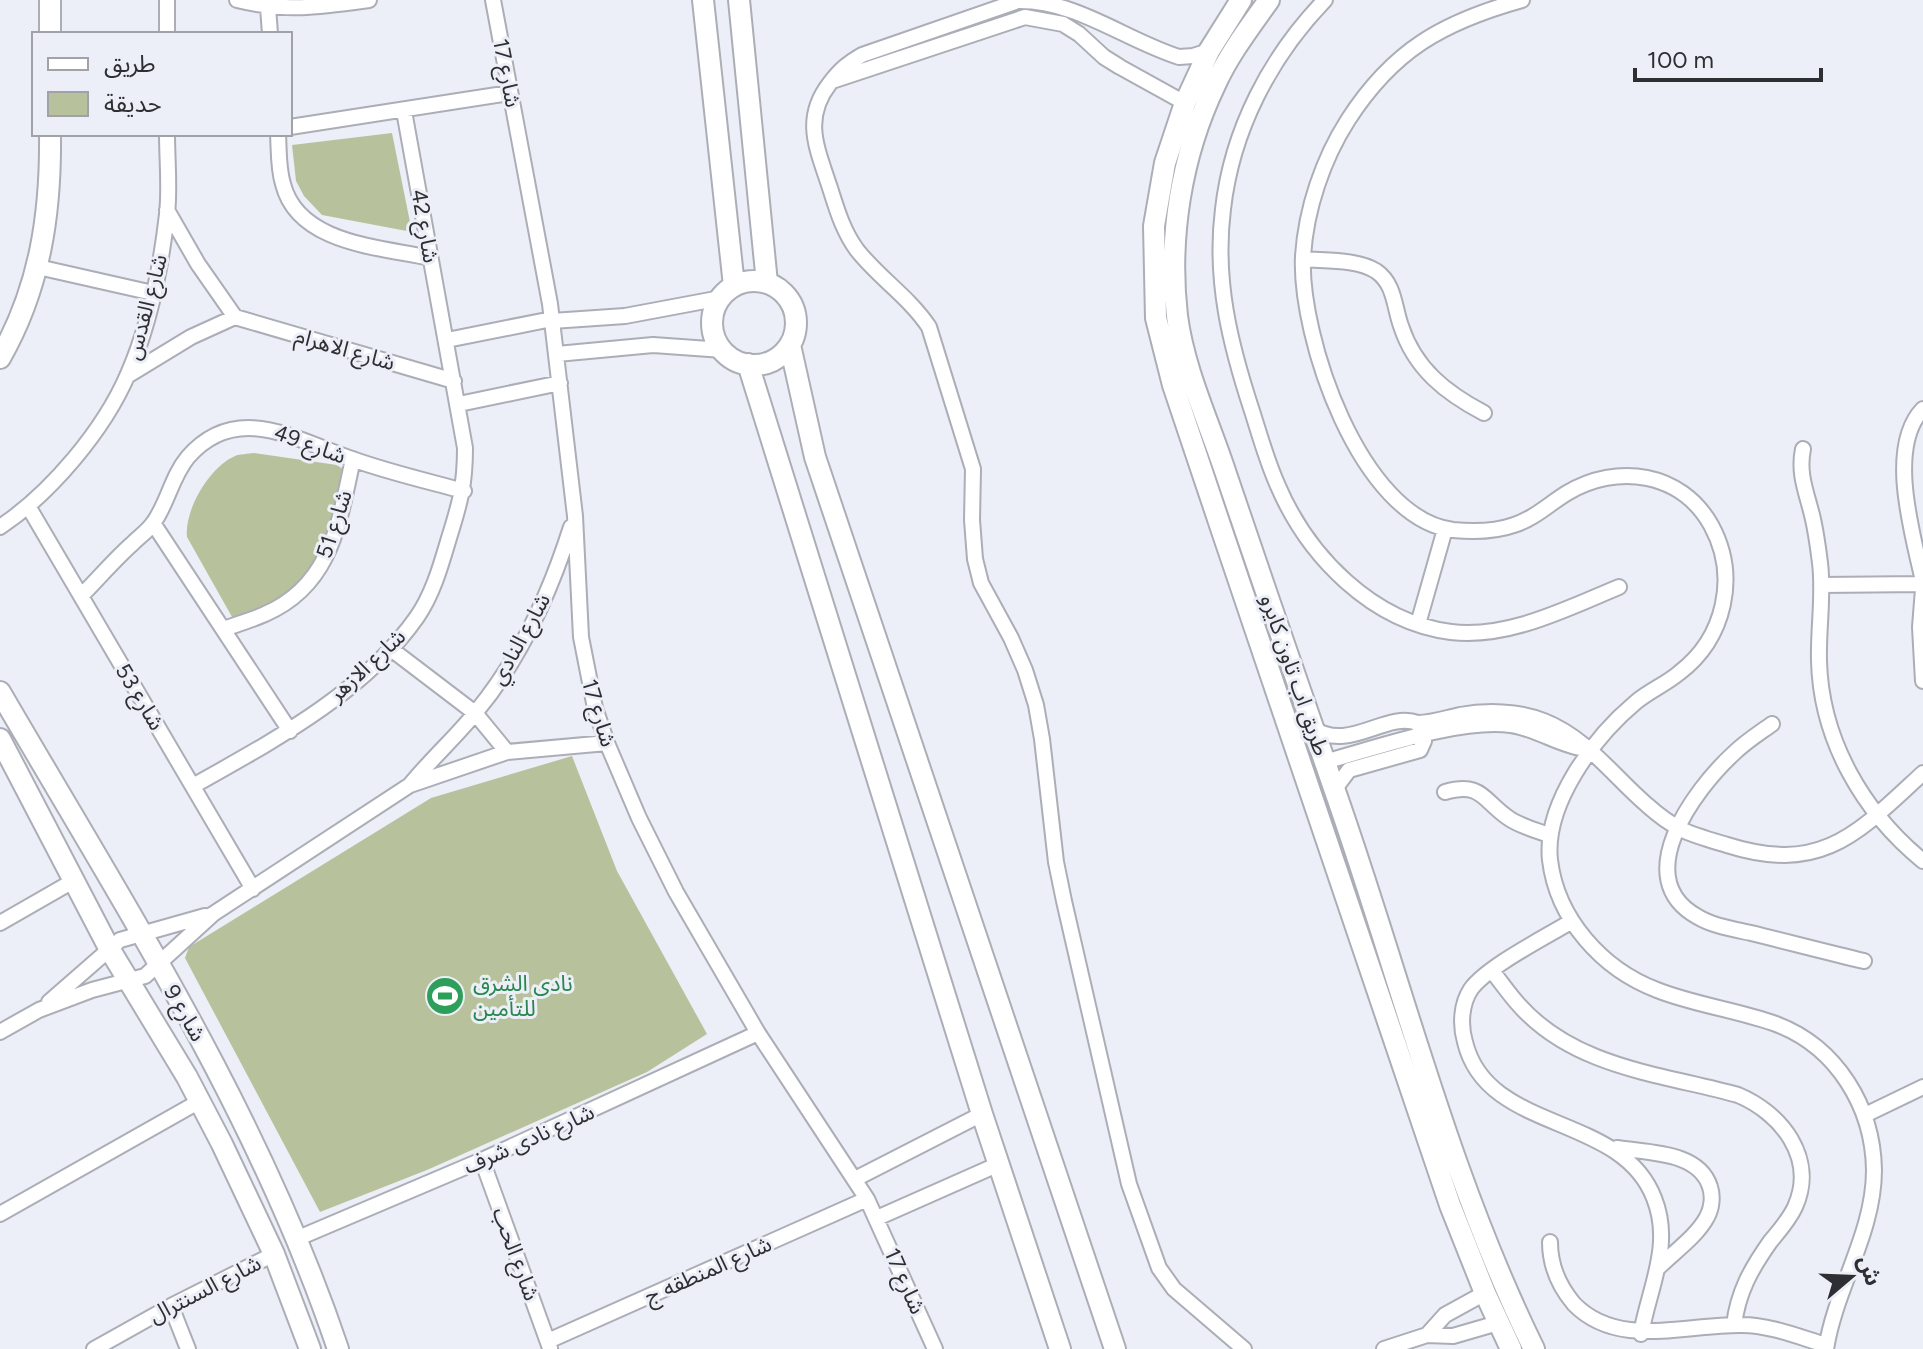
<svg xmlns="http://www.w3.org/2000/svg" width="1923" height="1349" viewBox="0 0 1923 1349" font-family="Figtree,'Noto Sans Arabic',sans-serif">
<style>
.green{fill:#b7c29d}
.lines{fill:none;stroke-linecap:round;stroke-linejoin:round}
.street-casing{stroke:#abaeb6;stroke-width:18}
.secondary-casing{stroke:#abaeb6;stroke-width:24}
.street{stroke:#fff;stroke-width:14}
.secondary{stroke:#fff;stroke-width:20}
.labels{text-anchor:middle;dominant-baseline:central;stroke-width:6;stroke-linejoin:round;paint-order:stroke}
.street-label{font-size:22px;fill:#2e2f32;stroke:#eceff7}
.leisure-label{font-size:22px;fill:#27864d;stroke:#eceff7;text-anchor:start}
</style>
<rect width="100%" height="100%" fill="#eceff7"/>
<path class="green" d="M392,133L412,232L322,215L304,196L296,181L292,145Z
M254,453L337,465L347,472C347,486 348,501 346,515C337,578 286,598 236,624L187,537C184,511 209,467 235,456C240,454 248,454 254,453Z
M572,756L617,871L707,1034L647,1072L427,1170L320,1212L185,958L189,947L431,798Z"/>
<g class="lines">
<defs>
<path id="street" d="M237,0C287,12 319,7 369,0
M493,0L550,304L575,516L581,637L595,708L607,743L639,818L676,892L758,1033L867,1199L935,1349
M1325,0C1270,57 1232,130 1223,209C1214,280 1230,344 1252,411C1260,436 1267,462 1278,486C1308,556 1372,622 1451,632C1508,639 1568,608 1619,587
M1522,0C1443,22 1393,50 1348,120C1323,159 1306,209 1303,256C1299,336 1360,518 1453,530C1473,532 1494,532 1514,525C1535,518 1549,504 1567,493C1617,463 1681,472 1711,525C1739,576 1725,638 1679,673C1666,684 1649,691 1636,702C1594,737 1544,804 1550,860C1557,919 1602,969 1657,990C1695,1005 1737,1010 1776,1024C1837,1047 1873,1107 1874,1170C1874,1233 1836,1287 1826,1349
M268,7L270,34
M167,34V0
M1209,51L1193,56L1179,57C1125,40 1076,0 1018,1L862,55C848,63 840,70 830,83C802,119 817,148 830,188C837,210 843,231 857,250C879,278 909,297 929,327L973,469L972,520L975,559L981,583L1011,638L1025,670L1036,705L1042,739L1056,862L1064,901L1129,1184L1159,1268L1174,1289L1244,1349
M832,81L1025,17L1063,24L1079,34L1104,57L1120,67L1185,103
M290,127L510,93
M278,134C279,150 278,168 283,184C298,244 380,247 430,258
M167,210L198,264L235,317
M1303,259C1325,261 1357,259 1376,271C1395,284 1394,307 1401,326C1415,369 1446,393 1484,413
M38,267L153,293
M552,321L625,316L721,298
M447,340L552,319
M557,354L653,345L723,350
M127,376L191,337L235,317L454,381
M459,404L560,383
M1923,409C1886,447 1913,535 1923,581
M1803,449C1798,473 1806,491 1812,515C1816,531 1818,547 1820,563C1824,596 1818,628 1819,661C1821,740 1863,812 1923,861
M28,506L253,889
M153,523L290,731
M0,527C51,493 104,430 128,374C150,324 161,267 167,214C170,188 167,160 167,134
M1821,585L1923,584
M1923,589L1920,627L1923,681
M81,596C98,579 114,560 132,544C140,536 148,531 154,522C168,502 172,476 188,457C237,401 296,440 352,459C388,472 427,481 464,491
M1418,624L1445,529
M224,629C237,624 252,620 265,614C332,585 339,522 353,459
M391,649L475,713L507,752
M1418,723C1432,723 1446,718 1460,715C1487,710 1519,711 1544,721C1587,738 1613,776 1647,805C1676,831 1690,834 1727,845C1822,875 1858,833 1923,773
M1772,724C1758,734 1745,742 1733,754C1694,790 1628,879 1698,917C1713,926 1733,929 1751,933C1788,942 1826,952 1864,961
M1312,728C1350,753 1385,711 1418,723L1424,741L1420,750L1349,770L1337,786V795
M1324,762C1376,748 1460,718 1511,725C1538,729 1560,746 1586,749
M410,785C431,759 456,737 476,712C521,658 550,593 571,527
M193,786C271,742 364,693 417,617C433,594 441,565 449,538C460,503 465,485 465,448L404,111
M1445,792C1481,782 1482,799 1507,817C1519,826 1535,830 1549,835
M1572,921C1546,937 1488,966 1471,989C1461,1004 1460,1025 1465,1042C1487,1134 1621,1112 1654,1198C1673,1245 1649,1288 1641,1334
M0,923L75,880
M1492,971C1501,982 1509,994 1519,1005C1575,1068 1662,1074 1738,1095C1781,1113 1817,1158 1795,1207C1789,1220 1779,1231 1770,1242C1751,1269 1738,1292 1734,1325
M49,1002L120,940L205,916
M0,1032L39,1010L92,990L145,976L213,914L410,785L507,752L607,743
M1865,1115L1923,1087
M1617,1148C1647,1153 1699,1151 1710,1187C1713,1196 1712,1208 1707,1217C1697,1236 1674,1252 1659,1267
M482,1160L550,1348
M855,1179L982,1114
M0,1214L200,1101
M877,1218L999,1164
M296,1239L482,1160L758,1033
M1550,1242C1550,1266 1558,1285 1574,1304C1618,1349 1685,1324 1742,1325C1770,1325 1799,1337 1826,1345
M171,1306L188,1349
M1427,1335L1445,1315L1485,1293
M548,1341L867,1199
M94,1349L171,1306L274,1254
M1384,1349L1427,1335L1453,1336L1498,1323"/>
<path id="secondary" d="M50,0V34
M703,0L734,286
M739,0L767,283
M1241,0L1209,51L1185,103L1165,163L1154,226L1156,318L1173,385L1222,531L1450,1205L1485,1293L1511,1349
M1269,0C1250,27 1229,54 1215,85C1181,156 1168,238 1177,316C1184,370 1209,422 1226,474C1262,581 1299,687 1336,794C1401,979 1447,1172 1534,1349
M712 323a42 42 0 1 1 84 0a42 42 0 1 1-84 0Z
M790,345L815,457L1115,1349
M0,358C40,288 51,214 50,134
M748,364L982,1114L1060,1349
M0,692C124,905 259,1114 338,1349
M0,739L110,950L187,1077L222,1144L274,1254L310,1349"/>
</defs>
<use href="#street" class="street-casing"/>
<use href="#secondary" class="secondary-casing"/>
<use href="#street" class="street"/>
<use href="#secondary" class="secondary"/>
</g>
<defs>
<symbol id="stadium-disc" viewBox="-11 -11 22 22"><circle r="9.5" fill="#2e9e5b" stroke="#eceff7"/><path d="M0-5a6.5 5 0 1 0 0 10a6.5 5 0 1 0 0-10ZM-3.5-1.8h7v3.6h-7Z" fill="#fff"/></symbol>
</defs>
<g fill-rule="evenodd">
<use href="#stadium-disc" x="423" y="974" width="44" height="44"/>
</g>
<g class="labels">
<g class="street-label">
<text transform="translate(507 73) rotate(79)">شارع 17</text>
<text transform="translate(425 226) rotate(80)">شارع 42</text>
<text transform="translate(146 307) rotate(-75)">شارع القدس</text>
<text transform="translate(345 349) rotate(16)">شارع الاهرام</text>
<text transform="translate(310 444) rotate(20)">شارع 49</text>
<text transform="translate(334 524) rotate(-72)">شارع 51</text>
<text transform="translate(520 639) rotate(-61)">شارع النادي</text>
<text transform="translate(367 665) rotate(-43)">شارع الازهر</text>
<text transform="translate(1295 675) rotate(71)">طريق اب تاون كايرو</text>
<text transform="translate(140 697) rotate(59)">شارع 53</text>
<text transform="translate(599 713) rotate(73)">شارع 17</text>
<text transform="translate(185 1013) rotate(60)">شارع 9</text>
<text transform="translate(529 1139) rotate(-24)">شارع نادى شرف</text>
<text transform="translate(516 1254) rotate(70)">شارع الحب</text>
<text transform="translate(708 1270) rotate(-24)">شارع المنطقه ج</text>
<text transform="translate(905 1281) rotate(66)">شارع 17</text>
<text transform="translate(205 1289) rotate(-27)">شارع السنترال</text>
</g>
<g class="leisure-label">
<text x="473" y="983">نادى الشرق<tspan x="473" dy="25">للتأمين</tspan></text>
</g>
</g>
<rect x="32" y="32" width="260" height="104" fill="#eceff7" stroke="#a0a2a8" stroke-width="2"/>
<rect x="48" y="58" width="40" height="12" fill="#ffffff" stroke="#a0a2a8" stroke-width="2"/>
<text x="104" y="72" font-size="24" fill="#2e2f32">طريق</text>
<rect x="48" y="92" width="40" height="24" fill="#b7c29d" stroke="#a0a2a8" stroke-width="2"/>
<text x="104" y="112" font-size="24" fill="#2e2f32">حديقة</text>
<g transform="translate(1851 1277) rotate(71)" stroke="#eceff7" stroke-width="6" paint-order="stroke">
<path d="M0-6L14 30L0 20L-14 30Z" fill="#2e2f32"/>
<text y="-12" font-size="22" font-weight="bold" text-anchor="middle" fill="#2e2f32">ش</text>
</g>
<path d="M1635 68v12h186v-12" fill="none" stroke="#2e2f32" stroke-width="4"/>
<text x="1647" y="68" font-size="24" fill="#2e2f32" stroke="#eceff7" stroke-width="6" paint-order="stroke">100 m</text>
</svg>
